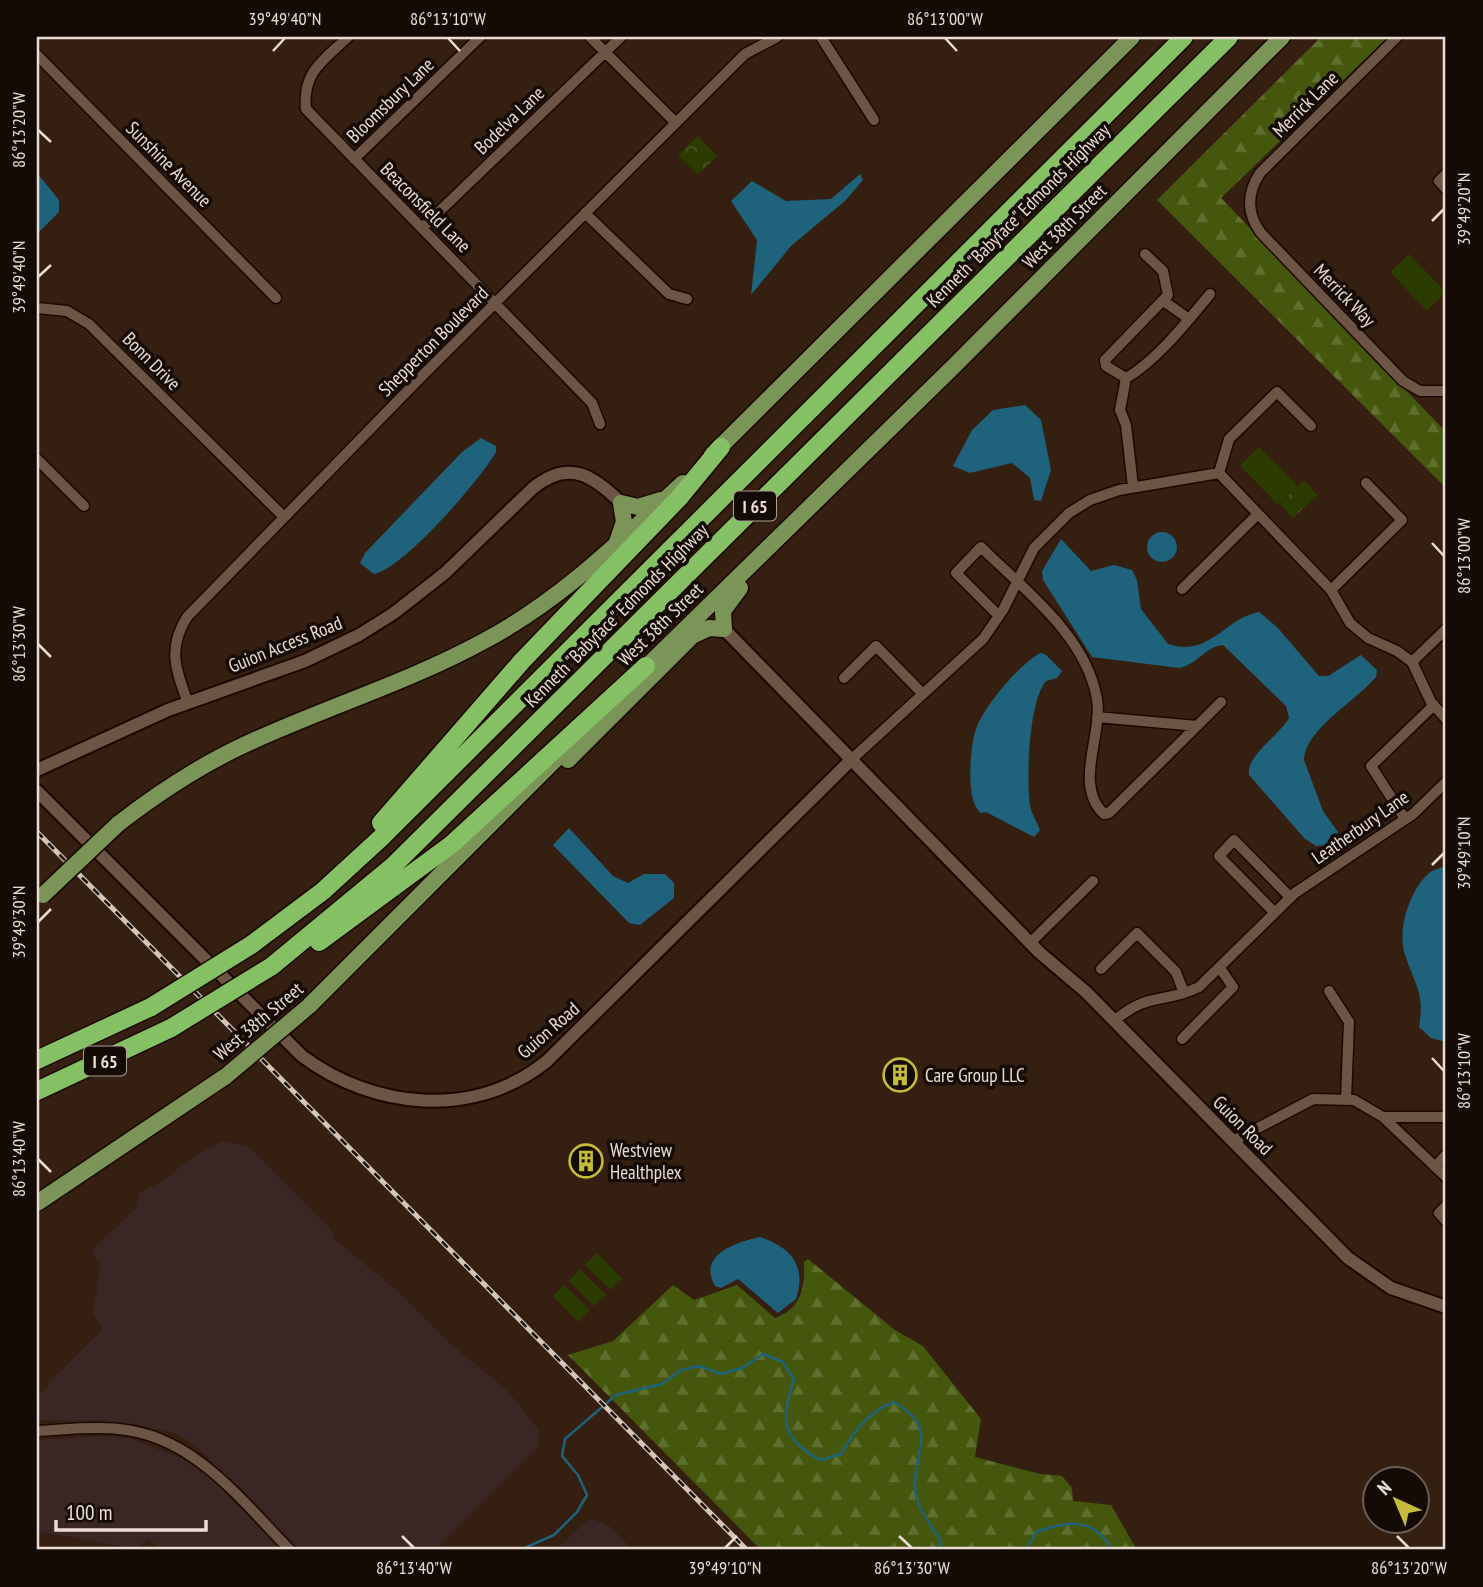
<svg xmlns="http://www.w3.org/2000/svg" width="1483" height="1587" viewBox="0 0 1483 1587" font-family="'PT Sans Narrow',sans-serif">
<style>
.commercial{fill:#3a2624}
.forest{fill:url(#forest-firs)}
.park{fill:url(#park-crowns)}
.pitch{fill:#2c3b00}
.water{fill:#1e627c}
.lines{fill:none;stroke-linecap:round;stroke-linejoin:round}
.stream{stroke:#1e627c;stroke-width:2.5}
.minor-casing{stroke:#1b0800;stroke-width:13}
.tertiary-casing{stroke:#1b0800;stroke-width:16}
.primary-casing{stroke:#1b0800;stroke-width:19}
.motorway-casing{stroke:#1b0800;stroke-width:21}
.minor{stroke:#6d5545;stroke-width:10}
.tertiary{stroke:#6d5545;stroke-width:12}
.primary{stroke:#7b9558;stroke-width:16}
.motorway{stroke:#85c065;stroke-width:18}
.rail-casing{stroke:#d4c5ba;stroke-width:5}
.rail{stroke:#150b06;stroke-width:2.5;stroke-dasharray:8;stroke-linecap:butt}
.primary-bridge-casing{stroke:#1b0800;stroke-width:19;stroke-linecap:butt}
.motorway-bridge-casing{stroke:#1b0800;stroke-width:21;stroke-linecap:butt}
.primary-bridge{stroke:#7b9558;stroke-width:16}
.motorway-bridge{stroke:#85c065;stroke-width:18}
.ticks{fill:none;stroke:#ebddd3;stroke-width:2.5}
.labels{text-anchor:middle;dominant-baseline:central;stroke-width:7;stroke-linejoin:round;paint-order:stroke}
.shield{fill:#150b06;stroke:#ab9e96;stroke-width:2}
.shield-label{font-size:18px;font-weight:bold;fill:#ebddd3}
.street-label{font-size:19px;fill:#ebddd3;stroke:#150b06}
.poi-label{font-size:19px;fill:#ebddd3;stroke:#150b06;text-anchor:start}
.neatline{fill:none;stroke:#ebddd3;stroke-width:2.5}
.ticks-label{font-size:18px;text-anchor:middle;fill:#ebddd3}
</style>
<defs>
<pattern id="forest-firs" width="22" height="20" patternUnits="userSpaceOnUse" patternTransform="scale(1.75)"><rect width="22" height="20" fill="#44570c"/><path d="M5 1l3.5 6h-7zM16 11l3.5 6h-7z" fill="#5f6f2e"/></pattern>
<pattern id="park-crowns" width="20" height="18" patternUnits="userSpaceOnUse" patternTransform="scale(1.75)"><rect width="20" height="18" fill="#2c3b00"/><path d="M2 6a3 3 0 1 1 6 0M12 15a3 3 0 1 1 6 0" fill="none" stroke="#4b5724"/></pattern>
</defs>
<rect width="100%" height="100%" fill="#341f10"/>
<path class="commercial" d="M223,1141L249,1146L331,1229L335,1240L393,1287L452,1345L507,1390L539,1430L538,1447L435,1550H299L195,1445L175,1433L121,1422L37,1420V1396L102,1329L93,1313L101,1264L91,1251L137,1207L139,1193L161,1182L197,1154Z
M103,1436L129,1438L181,1458L208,1476L282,1550H162L148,1539L136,1549L37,1531V1440Z
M590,1518L611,1527L633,1550H555Z"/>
<path class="forest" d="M1321,37H1388L1221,198L1446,432V488L1157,200Z
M808,1259L895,1330L923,1346L981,1419L975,1457L1040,1474L1062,1476L1072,1488L1073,1501L1111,1505L1137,1550H761L568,1355L613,1341L673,1285L694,1300L737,1285L775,1318C801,1309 805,1288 804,1262Z"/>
<path class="park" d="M698,136L717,156L698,175L678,155Z
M1304,480L1317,495L1293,518L1280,504Z"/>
<path class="pitch" d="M1409,254L1446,292L1427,311L1390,272Z
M1259,447L1298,486L1278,505L1240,466Z
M597,1253L622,1279L611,1290L585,1265Z
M580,1269L606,1295L594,1306L569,1281Z
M564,1285L590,1310L578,1322L553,1296Z"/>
<path class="water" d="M37,173L59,200V212L37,234Z
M860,174L863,180L845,201L791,246L751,295L757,240L731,201L752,181L786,201L831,199Z
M1025,405L1041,420L1051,470L1041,501L1034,500L1030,478L1012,463L970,473L953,466L972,430L993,410Z
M481,438L496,446V452C480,480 403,569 374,574L360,563L365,553L462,452Z
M1147 547a15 15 0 1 1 30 0a15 15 0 1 1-30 0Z
M1061,539L1091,571L1114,565L1132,570L1137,580L1141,609L1168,644C1209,658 1225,618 1259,612L1277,627L1319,676H1328L1361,655L1377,670L1376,677C1356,701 1305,729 1304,760L1323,811L1338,832L1330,845L1316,846L1305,839L1249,775C1246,755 1280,735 1289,718L1286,706L1223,645C1206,646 1197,665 1179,668L1092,657L1043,580L1042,571Z
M1040,653L1045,654L1062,671L1057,678L1046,681C1029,700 1026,779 1030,805C1031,813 1037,822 1040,830L1034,837L986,812L981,813C965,802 970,746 976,729C985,705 1018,666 1040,653Z
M569,828L613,876L628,883L644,874H665L674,883V898L640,925L629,923L553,845Z
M1446,866V1039L1442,1041L1431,1038L1419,1027C1425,993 1415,985 1405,955C1397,931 1409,892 1427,875C1431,870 1440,868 1446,866Z
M760,1237C791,1247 807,1266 796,1299L778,1313L738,1279L721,1288L715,1286C697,1255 736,1242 760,1237Z"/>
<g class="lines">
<path class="stream" d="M520,1550L554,1535L577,1512L587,1495L578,1475L562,1456L565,1439L616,1395L662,1384L681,1370L699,1366L721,1374L742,1368L763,1354L783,1362L794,1380C781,1419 780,1438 820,1460L841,1454C855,1430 868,1412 894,1402C939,1428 914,1448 915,1488C915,1506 932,1527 941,1541L938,1550
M1026,1550L1036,1532C1068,1521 1093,1516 1112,1550"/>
<defs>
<path id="minor" d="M348,37C324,60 302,72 306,109L592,403L600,424
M590,37L676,123
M821,37L874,120
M1397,37L1260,173C1247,193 1246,213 1261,233L1403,381L1420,391H1446
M37,55L276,298
M354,159L480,37
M1446,174L1439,181L1446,189
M585,213L669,294L687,299
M422,228L621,37
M1165,302L1189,319
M37,308L67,311L89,324L283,516
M1126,378L1106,366L1105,360L1168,295L1163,271L1145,254
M1126,378C1156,361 1188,321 1210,294
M1126,378L1120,410L1126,425L1133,486
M37,459L84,506
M1219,473L1331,590L1350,623L1368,638L1397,651L1412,662L1431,702L1446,719
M1182,589L1258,514
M1331,590L1402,520L1366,483
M999,616L956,573L981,547C1024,590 1086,635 1097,699C1103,735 1073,785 1104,814L1109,813L1197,726
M1412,662L1446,629
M844,678L876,646L923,694
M188,703C176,670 167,649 187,617L420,378L745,54L777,37
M1097,717L1197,726L1221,702
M852,759L983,639L1003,610L1034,548L1069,513L1090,500L1119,490L1219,473L1229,439L1277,392L1311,426
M1405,819L1371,766L1434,705
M1275,913L1219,856L1234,840L1290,897
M1030,943L1093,881
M1101,969L1137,933L1176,972L1184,993
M1329,991L1349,1022L1346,1099
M1114,1021C1149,991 1165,1004 1199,987L1295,893L1413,814L1446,782
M1182,1039L1233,987L1220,968
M1383,1117L1446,1177
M1233,1141L1313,1099L1354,1100L1383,1117H1446
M1435,1167L1446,1155
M1446,1206L1439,1213L1446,1221
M37,1431C64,1430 91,1426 118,1429C193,1435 241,1500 290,1550"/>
<path id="tertiary" d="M724,629L1040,953L1086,992L1348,1258L1391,1288L1446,1307
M37,770L168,710L305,661L359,635L394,613L445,573L533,488C568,459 593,475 621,503
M37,791L302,1056C373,1109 474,1120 547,1061L852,759"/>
<path id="primary" d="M712,455L1132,37
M617,542L624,522L621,503L638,507L661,500
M639,674L953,367L1282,37
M568,760L692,636L709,628L724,629L723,611L740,588
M118,824C158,793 199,766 244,745C323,708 407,683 484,641C561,600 620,541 683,483
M309,1006L570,745
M37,1203L226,1076"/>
<path id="motorway" d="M381,823L522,661L679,498L721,447
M319,942L452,844L646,666
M251,945L323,891L384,835L1184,37
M272,966L393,866L1229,37
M37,1060L151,1007
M37,1091L171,1028"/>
</defs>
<use href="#minor" class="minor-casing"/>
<use href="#tertiary" class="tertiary-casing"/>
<use href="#primary" class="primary-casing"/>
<use href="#motorway" class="motorway-casing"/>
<use href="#minor" class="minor"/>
<use href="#tertiary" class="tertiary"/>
<use href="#primary" class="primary"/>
<use href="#motorway" class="motorway"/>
<defs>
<path id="rail" d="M37,832L747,1550"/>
</defs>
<use href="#rail" class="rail-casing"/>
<use href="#rail" class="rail"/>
<defs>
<path id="primary-bridge" d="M43,895L118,824
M226,1076L309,1006"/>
<path id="motorway-bridge" d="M151,1007L251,945
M171,1028L272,966"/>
</defs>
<use href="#primary-bridge" class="primary-bridge-casing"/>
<use href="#motorway-bridge" class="motorway-bridge-casing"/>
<use href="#primary-bridge" class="primary-bridge"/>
<use href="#motorway-bridge" class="motorway-bridge"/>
</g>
<path class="ticks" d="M448,38L460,51M945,38L957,51M273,51L285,38M38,130L51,142M1432,221L1444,209M38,277L51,265M1432,543L1444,556M38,644L51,657M1432,865L1444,853M38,922L51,909M1432,1058L1444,1071M38,1159L51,1172M402,1536L414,1548M899,1536L912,1548M1397,1536L1409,1548M725,1548L737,1536"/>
<defs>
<symbol id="building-ring" viewBox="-11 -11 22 22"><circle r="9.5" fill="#150b06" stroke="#c6bc3c" stroke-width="1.5"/><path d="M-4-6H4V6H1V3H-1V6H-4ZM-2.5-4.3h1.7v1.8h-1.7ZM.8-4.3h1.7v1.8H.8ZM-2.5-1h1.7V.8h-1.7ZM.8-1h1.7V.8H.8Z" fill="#c6bc3c"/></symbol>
</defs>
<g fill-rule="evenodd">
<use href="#building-ring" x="881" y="1056" width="38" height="38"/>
<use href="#building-ring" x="567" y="1142" width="38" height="38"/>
</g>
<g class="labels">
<g class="shield">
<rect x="734" y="491.5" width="42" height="29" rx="5"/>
<rect x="84" y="1046.5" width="42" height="29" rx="5"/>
</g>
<g class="shield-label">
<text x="755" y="506">I 65</text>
<text x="105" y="1061">I 65</text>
</g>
<g class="street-label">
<text transform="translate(390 100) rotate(-44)">Bloomsbury Lane</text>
<text transform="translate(1305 104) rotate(-45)">Merrick Lane</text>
<text transform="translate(509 120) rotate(-44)">Bodelva Lane</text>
<text transform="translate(169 164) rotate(45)">Sunshine Avenue</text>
<text transform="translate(426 207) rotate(45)">Beaconsfield Lane</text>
<text transform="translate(1018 215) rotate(-45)">Kenneth "Babyface" Edmonds Highway</text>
<text transform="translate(1064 226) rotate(-45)">West 38th Street</text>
<text transform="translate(1345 295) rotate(46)">Merrick Way</text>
<text transform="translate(433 341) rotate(-45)">Shepperton Boulevard</text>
<text transform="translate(152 361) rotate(45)">Bonn Drive</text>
<text transform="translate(616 615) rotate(-45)">Kenneth "Babyface" Edmonds Highway</text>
<text transform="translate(660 624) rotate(-44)">West 38th Street</text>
<text transform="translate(285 644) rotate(-22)">Guion Access Road</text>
<text transform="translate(1360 827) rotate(-35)">Leatherbury Lane</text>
<text transform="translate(258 1021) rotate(-40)">West 38th Street</text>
<text transform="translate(548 1030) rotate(-41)">Guion Road</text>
<text transform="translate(1243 1125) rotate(45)">Guion Road</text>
</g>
<g class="poi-label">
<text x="925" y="1075">Care Group LLC</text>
<text x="610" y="1150">Westview<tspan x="610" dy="22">Healthplex</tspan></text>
</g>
</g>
<rect width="1483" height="1587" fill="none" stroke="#150b06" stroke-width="77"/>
<g transform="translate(1396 1500) rotate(316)"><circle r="33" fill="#150b06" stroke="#6b5f58" stroke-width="2"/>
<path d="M0-5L12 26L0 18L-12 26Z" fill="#c6bc3c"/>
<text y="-10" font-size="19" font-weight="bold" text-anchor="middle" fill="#ebddd3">N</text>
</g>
<path d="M56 1520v10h150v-10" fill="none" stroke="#ebddd3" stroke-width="3.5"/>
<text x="66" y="1520" font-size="21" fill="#ebddd3" stroke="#150b06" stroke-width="5" paint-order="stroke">100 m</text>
<rect x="38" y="38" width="1406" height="1510" class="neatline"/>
<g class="ticks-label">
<text x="285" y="25">39°49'40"N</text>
<text x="448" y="25">86°13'10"W</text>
<text x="945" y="25">86°13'00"W</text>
<text transform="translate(19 130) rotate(-90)" y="6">86°13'20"W</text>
<text transform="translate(1464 209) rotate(-90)" y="6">39°49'20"N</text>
<text transform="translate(19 277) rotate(-90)" y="6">39°49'40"N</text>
<text transform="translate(1464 556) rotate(-90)" y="6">86°13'00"W</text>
<text transform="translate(19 644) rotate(-90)" y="6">86°13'30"W</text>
<text transform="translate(1464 853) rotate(-90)" y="6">39°49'10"N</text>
<text transform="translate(19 922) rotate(-90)" y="6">39°49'30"N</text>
<text transform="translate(1464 1071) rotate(-90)" y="6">86°13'10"W</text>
<text transform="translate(19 1159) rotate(-90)" y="6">86°13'40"W</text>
<text x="414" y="1574">86°13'40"W</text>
<text x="725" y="1574">39°49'10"N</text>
<text x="912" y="1574">86°13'30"W</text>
<text x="1409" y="1574">86°13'20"W</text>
</g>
</svg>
